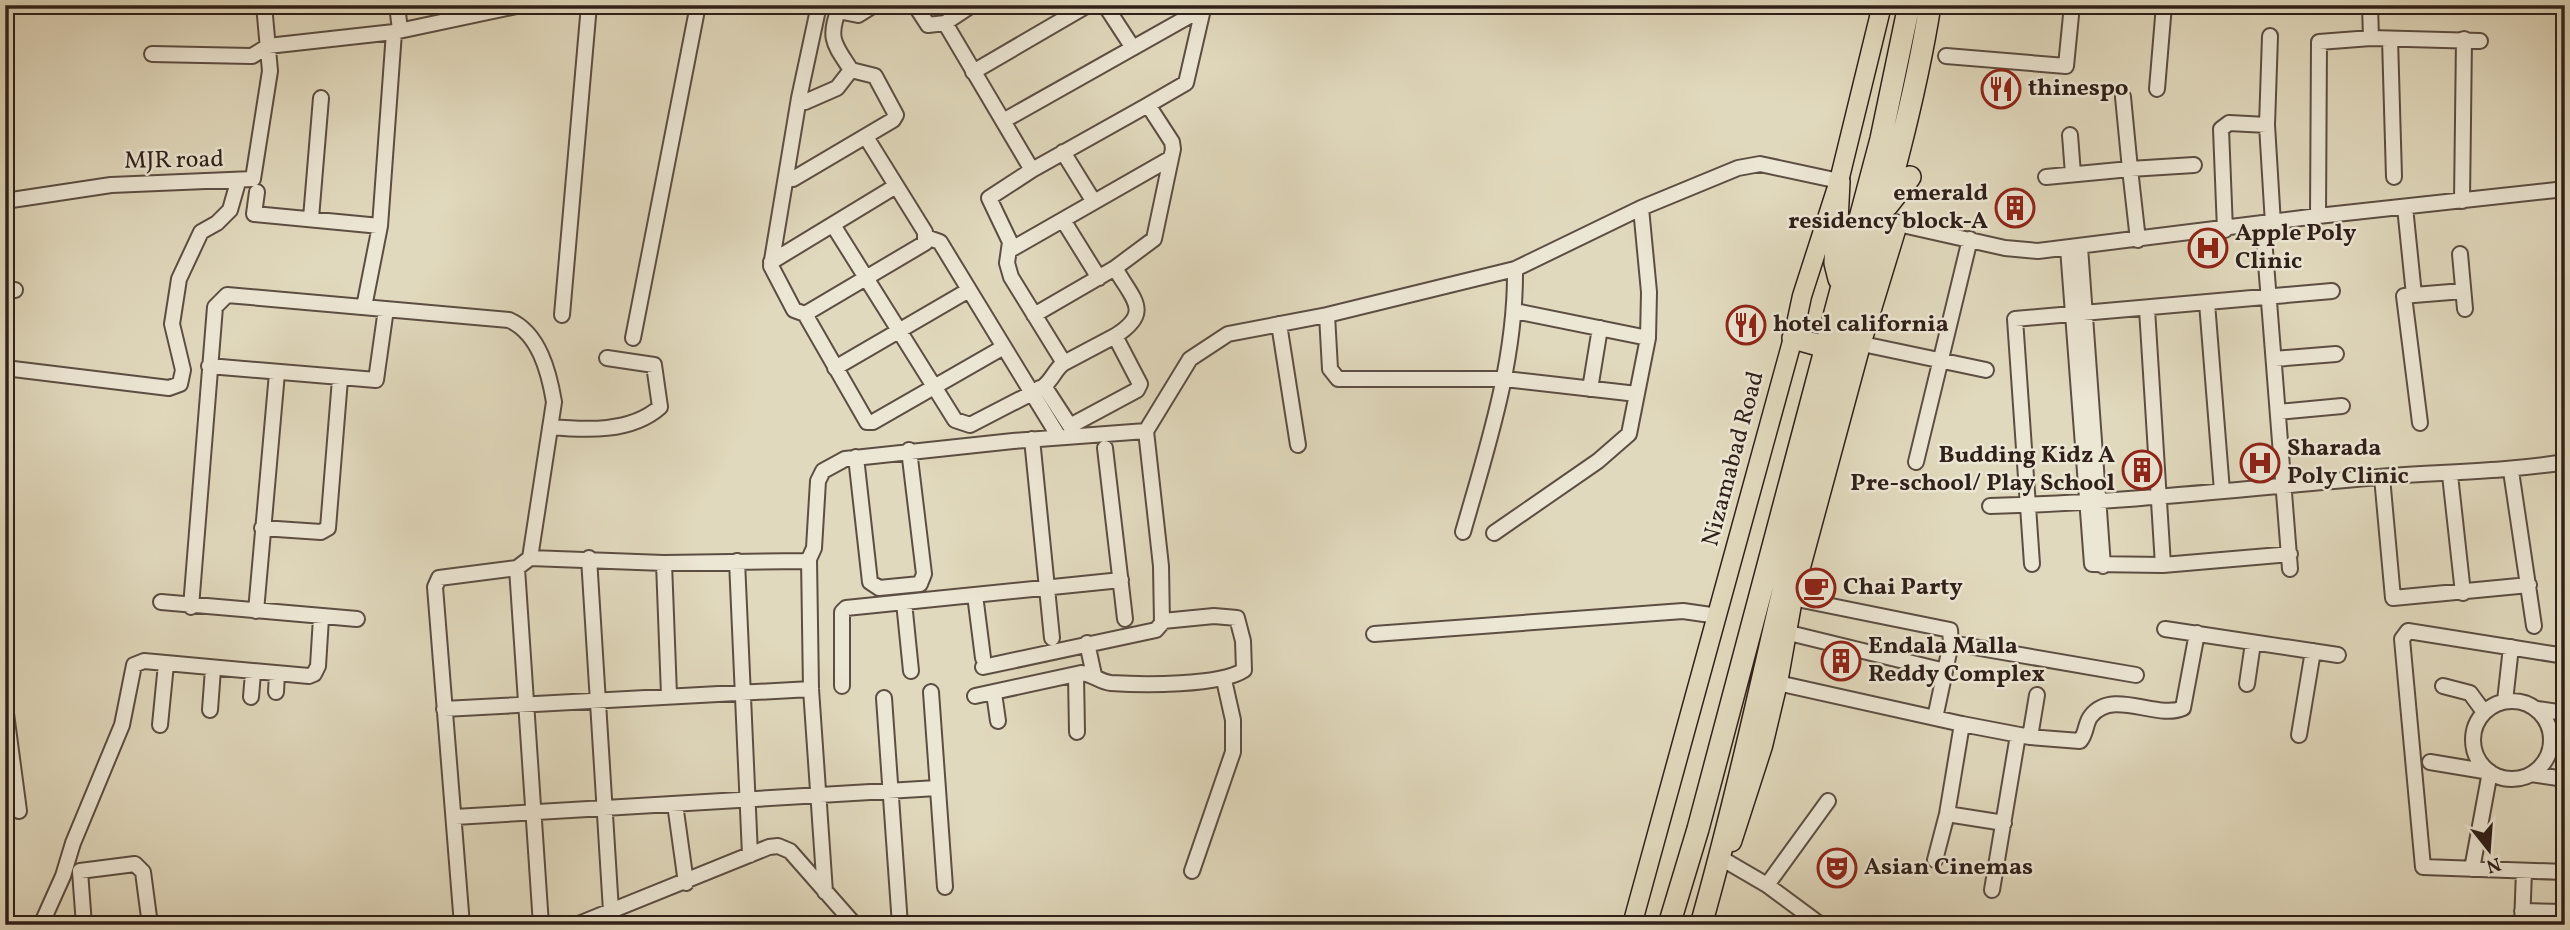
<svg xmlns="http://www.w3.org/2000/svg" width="2570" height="930" viewBox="0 0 2570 930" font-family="Vollkorn,serif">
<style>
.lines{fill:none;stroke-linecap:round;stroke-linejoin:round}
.minor-casing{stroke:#5c4e43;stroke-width:18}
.major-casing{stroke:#2f201a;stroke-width:21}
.highway-casing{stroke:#2f201a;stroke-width:24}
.minor{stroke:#ece6d4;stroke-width:14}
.major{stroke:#e1d9bd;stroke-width:18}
.highway{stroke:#e1d9bd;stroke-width:21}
.labels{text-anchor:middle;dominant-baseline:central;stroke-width:5;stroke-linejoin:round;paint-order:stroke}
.poi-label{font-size:24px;font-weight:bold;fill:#2f201a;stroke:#ece6d4;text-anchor:start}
.street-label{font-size:24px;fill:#2f201a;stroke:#ece6d4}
</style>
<rect width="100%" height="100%" fill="#e1d9bd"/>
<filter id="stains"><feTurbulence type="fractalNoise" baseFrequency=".00286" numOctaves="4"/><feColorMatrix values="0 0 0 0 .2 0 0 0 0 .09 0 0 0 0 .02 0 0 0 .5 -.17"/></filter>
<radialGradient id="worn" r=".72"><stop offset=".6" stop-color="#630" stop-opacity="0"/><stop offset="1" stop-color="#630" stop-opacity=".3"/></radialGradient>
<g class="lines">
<defs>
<path id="minor" d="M397,5L400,30
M819,5L799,98L805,102L837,88L851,70C835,45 827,39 839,9
M836,5L843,12L858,15L874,5
M915,5L928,25L945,23L1032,170
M1105,5L1133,48
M2370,5L2371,38
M945,23L972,5
M2270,36L2267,125L2273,224
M2390,39L2394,177
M152,54L252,56L268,46L394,32L521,5
M1946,56L2066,66L2072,5
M973,72L1088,5
M2157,89L2164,5
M2123,97L2130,169L2194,165
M799,98L786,176L793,179L893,120L896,115L875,76L851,70
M1148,105L1032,170L989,198L1010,242L1007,263L1011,277L1064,363C1055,369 1053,379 1044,386L1070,426L1137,390L1140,384L1115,336C1153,312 1133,300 1115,268L1154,239L1173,149L1172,142L1148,105L1186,83L1204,5
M1003,121L1202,9
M2070,135L2073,174
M1063,152L1094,202
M786,176L771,266L794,310L805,314L925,243V232L866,137
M2046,177L2130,169L2138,240
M257,192L254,214L380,226
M5,201L111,185L253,179L270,71L264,5
M2462,201L2464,39
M2405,207L2414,295L2404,296L2420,423
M2318,216L2319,42L2371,38L2480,41
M311,218L321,98
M1063,220L1099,278
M1898,224L2005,248L2038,251L2318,216L2565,189
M833,225L955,420L970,425L1032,393L940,242L926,237
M2263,225L2290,569
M2225,230L2221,129L2229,123L2267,125
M2080,247L2103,566
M2068,248L2092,564L2163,565L2290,554
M1010,250L1171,158
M2460,254L2465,309
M771,262L896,186
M5,291L15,290
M2414,295L2463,291
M2207,303L2222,491
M364,307L380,226L394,32
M2147,309L2163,565
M1515,311L1648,338
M805,314L867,422H873L1002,348
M562,315L589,5
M1034,315L1115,268
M1327,315L1330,369L1338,379H1505L1637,394
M1279,324L1298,445
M633,338L698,5
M1853,342L1986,370
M2274,359L2336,354
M1064,363L1115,336
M209,366L376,380L386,309
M5,368L169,388L180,384L183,370L172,324L179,279L201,232L217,223L230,210L238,182
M835,368L969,290
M1040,388L1032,393L1059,437
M1590,389L1600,328
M2278,412L2342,406
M550,427C585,430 631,433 660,407L654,365L607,358
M1032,439L1052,638
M1105,448L1125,619
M856,457L870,582L879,588L920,584L924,574L909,450
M1916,462L1970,239
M2511,471L2534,626
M2450,475L2463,593
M2382,477L2393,598L2529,585
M1990,506C2120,503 2249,488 2379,477C2441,472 2503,472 2565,462
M262,528L321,532L328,528L340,379
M1463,532C1488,445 1516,360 1515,269
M1494,533L1598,461L1629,434L1648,338L1649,292L1641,208
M589,558L611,911
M809,559L811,689L825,892
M737,561L750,855
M664,563L669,695
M2032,564L2015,319L2332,291
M517,568L541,925
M975,595L983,658
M1792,598L1950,630L1951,643L1935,718
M161,602L357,619
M904,602L911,671
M191,607L215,307L227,295L509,320C539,333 549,372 554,402L530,558
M256,611L277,373
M2165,629L2338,655
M1785,632L1945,671
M1374,634L1683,611L1718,616
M1087,643L1094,675
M1951,643L2136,675
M2565,656L2408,631L2402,639L2423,867L2565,872
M983,667L1156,630L1162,623L1161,566L1146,431
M1076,675L1077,732
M1778,683L1962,724L2030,737L2080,741C2087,733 2085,723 2091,716C2113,688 2157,720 2183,708L2197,633
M2247,684L2253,643
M842,686V612L846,608L1121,580
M2443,686L2470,693L2484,712
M276,692L277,674
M931,692L945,887
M994,693L998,721
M975,696L1081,673C1093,674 1100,682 1111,683C1142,685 1220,686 1244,670L1243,641L1237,618L1214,616L1163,621
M251,697L253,673
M884,698L900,925
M2473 740a39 39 0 1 1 78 0a39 39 0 1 1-78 0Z
M2505,701L2511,647
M5,706L19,811
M444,709L811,689
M2537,709L2565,713
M210,710L213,669
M160,725L166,664
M2299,735L2313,651
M2030,737L2037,695
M2430,762L2490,772L2472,869
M2531,774L2565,779
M675,804L686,883
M1947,814L2004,823
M455,817L937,788
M1719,857L1767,885L1821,925
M1935,860L1947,814L1962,724
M1192,871L1233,752V720L1224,680
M1767,885L1828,801
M1992,890L2018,735
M2522,911L2565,912
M41,925L63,876L73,843L122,725L134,665L144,661L309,676L314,674L318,666L321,618
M84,925L80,871L135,864L143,872L150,925
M462,925L435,587L439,578L517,568L530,558L664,563L805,561L809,559L814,548L818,481L823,471L845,459L1013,441L1146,431L1190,359L1228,334L1327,315L1515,269L1641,208L1738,168L1760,164L1839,181
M576,925L769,847L778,846L790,851L855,925
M2522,925L2524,871"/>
<path id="major" d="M1732,842L1763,746L1778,683L1794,593L1861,345L1898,224
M1632,925L1793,338L1802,296L1839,181L1882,5"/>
<path id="highway" d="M1839,181L1835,263L1839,279
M1887,206L1910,177
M1793,338L1825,347
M1669,925L1698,829L1881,139L1909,5
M1701,925C1747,762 1779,595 1822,431C1858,289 1907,150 1930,5"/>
</defs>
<use href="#minor" class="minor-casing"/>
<use href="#major" class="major-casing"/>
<use href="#highway" class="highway-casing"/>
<use href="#minor" class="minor"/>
<use href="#major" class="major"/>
<use href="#highway" class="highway"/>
</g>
<defs>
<symbol id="restaurant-ring" viewBox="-11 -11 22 22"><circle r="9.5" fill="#ece6d4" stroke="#8f2418" stroke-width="1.5"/><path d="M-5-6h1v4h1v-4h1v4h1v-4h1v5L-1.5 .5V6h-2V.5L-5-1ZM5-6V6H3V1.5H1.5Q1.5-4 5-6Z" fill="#8f2418"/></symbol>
<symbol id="building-ring" viewBox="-11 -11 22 22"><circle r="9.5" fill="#ece6d4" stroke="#8f2418" stroke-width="1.5"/><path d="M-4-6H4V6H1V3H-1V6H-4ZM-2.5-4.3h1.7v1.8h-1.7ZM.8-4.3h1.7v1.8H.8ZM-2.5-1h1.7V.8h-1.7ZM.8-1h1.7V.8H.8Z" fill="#8f2418"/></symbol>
<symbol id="hospital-ring" viewBox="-11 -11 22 22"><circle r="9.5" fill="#ece6d4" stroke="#8f2418" stroke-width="1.5"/><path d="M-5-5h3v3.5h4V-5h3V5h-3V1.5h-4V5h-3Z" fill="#8f2418"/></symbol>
<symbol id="cafe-ring" viewBox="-11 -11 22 22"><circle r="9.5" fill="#ece6d4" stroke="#8f2418" stroke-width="1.5"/><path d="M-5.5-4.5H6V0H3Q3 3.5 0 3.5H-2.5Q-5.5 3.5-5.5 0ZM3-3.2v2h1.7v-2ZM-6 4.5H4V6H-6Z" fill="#8f2418"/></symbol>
<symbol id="theatre-ring" viewBox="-11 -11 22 22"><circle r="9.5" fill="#ece6d4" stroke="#8f2418" stroke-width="1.5"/><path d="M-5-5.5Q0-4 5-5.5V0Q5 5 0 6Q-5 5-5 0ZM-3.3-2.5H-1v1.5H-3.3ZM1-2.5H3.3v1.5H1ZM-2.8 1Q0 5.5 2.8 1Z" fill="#8f2418"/></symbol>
</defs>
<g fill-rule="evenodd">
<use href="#restaurant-ring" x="1979" y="67" width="44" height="44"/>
<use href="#building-ring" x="1993" y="186" width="44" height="44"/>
<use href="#hospital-ring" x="2186" y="226" width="44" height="44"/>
<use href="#restaurant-ring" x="1724" y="303" width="44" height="44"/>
<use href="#hospital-ring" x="2238" y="441" width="44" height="44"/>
<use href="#building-ring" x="2120" y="448" width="44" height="44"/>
<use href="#cafe-ring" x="1794" y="566" width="44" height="44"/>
<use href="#building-ring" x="1819" y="639" width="44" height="44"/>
<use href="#theatre-ring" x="1815" y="846" width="44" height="44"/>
</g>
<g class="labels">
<g class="poi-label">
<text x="2028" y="89">thinespo</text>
<text x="1988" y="194" text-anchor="end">emerald<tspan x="1988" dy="28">residency block-A</tspan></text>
<text x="2235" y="234">Apple Poly<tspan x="2235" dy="28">Clinic</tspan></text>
<text x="1773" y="325">hotel california</text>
<text x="2287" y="449">Sharada<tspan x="2287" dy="28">Poly Clinic</tspan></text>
<text x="2115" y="456" text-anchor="end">Budding Kidz A<tspan x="2115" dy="28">Pre-school/ Play School</tspan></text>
<text x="1843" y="588">Chai Party</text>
<text x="1868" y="647">Endala Malla<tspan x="1868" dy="28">Reddy Complex</tspan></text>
<text x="1864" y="868">Asian Cinemas</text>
</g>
<g class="street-label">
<text transform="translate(174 161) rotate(-1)">MJR road</text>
<text transform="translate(1734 459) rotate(-75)">Nizamabad Road</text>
</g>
</g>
<rect width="2570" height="930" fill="none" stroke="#e1d9bd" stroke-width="28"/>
<rect x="7" y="7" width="2556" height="916" fill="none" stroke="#2f201a" stroke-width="3.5"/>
<rect x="14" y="14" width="2542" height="902" fill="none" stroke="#2f201a" stroke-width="2"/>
<g transform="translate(2489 850) rotate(163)" stroke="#ece6d4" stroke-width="5" paint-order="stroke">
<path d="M0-5L12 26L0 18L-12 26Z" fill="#2f201a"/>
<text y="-10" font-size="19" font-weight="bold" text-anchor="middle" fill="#2f201a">N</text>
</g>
<rect width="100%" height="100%" filter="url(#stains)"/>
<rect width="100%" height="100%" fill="url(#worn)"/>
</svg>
